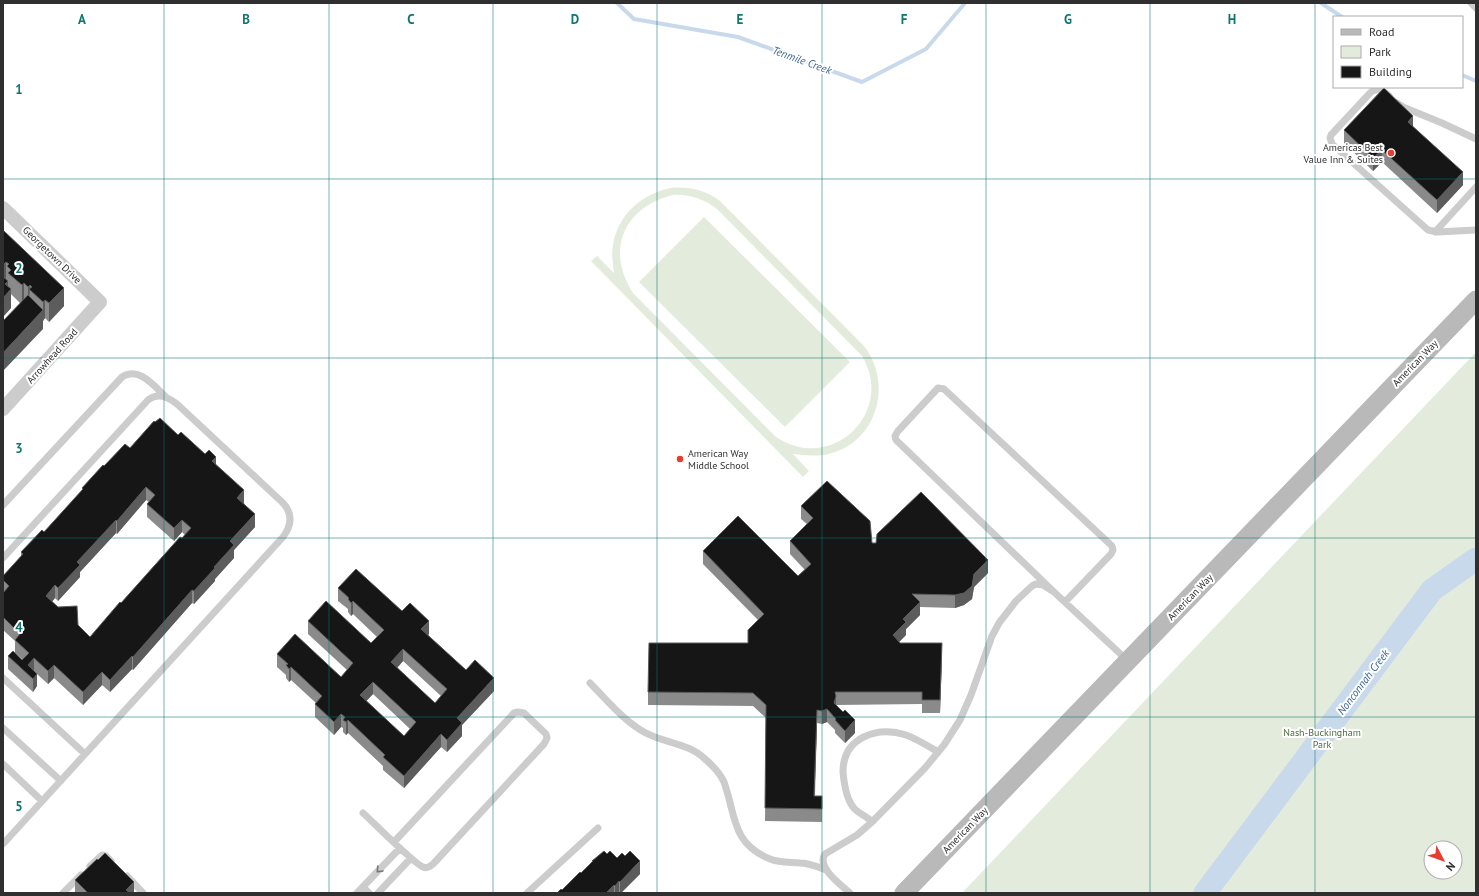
<svg xmlns="http://www.w3.org/2000/svg" width="1479" height="896" viewBox="0 0 1479 896" font-family="'PT Sans',sans-serif">
<style>
.green{fill:#e3ecdc;fill-rule:evenodd}
.lines{fill:none;stroke-linecap:round;stroke-linejoin:round}
.stream{stroke:#c8d9ec;stroke-width:4}
.river{stroke:#c8d9ec;stroke-width:23}
.lane{stroke:#ccc;stroke-width:7}
.street{stroke:#ccc;stroke-width:14}
.secondary{stroke:#b9b9b9;stroke-width:19}
.wall{fill:#8a8a8a;fill-rule:evenodd}
.shaded-wall{fill:#5c5c5c}
.building{fill:#161616;stroke:#5c5c5c;fill-rule:evenodd}
.oneway{stroke:#767676}
.grid{fill:none;stroke:#0f766e;stroke-width:1;stroke-opacity:0.55}
.poi-dot{fill:#e73c2f;stroke:#fff;stroke-width:1.5}
.labels{text-anchor:middle;dominant-baseline:central;stroke-width:4;stroke-linejoin:round;paint-order:stroke}
.poi-label{font-size:10px;fill:#2f2f2f;stroke:#fff;text-anchor:end}
.street-label{font-size:10px;fill:#2f2f2f;stroke:#fff}
.park-label{font-size:10px;fill:#4b6b3b;stroke:#fff}
.water-label{font-size:11px;font-style:italic;fill:#3b6492;stroke:#fff}
.grid-label{font-size:13px;text-anchor:middle;font-weight:bold;fill:#0f766e;stroke:#fff;stroke-width:4;stroke-linejoin:round;paint-order:stroke}
</style>
<rect width="100%" height="100%" fill="#fff"/>
<path class="green" d="M670,188C688,186 706,190 720,201L864,346C893,383 878,442 829,454C816,457 805,455 793,454L809,471L803,477L591,261L597,256L614,273C613,264 611,254 613,245C618,215 640,195 670,188ZM673,195C689,194 704,199 717,209L862,356C896,413 831,474 776,437L633,293C605,250 624,207 673,195Z
M704,217L850,362L785,427L639,282Z
M1476,352V893H962ZM1431,848H1455V872H1431Z"/>
<g class="lines">
<path class="stream" d="M617,3L634,19L738,37L862,82L926,49L965,3
M1321,3L1342,17
M1462,75L1476,81"/>
<path class="river" d="M1205,893L1432,590L1476,559"/>
<path class="lane" d="M1471,3L1476,8
M1389,96C1383,91 1378,87 1371,92L1331,135L1330,138L1332,144L1428,230L1437,232L1476,230
M1397,103L1403,107L1442,123L1476,139
M1435,232L1476,187
M3,505L122,377C139,366 154,386 166,397
M3,558L148,400C158,392 168,397 177,404L282,502C293,513 292,525 283,537L3,844
M1054,592L896,440L895,436L898,431L938,388L944,389L1112,546L1113,550L1111,554L1065,602
M3,678L85,754
M590,683C607,700 623,720 644,732C663,743 689,743 705,759C712,765 720,773 724,782C736,815 731,843 770,859C780,863 790,862 800,863C809,863 818,867 826,870
M3,728L61,781
M3,764L42,801
M363,813C372,821 415,865 423,867C427,869 431,866 434,863L544,744L547,738L546,734L524,713L518,712L514,713L394,842
M872,822C866,815 858,814 853,807C846,798 844,783 843,772C843,737 877,726 906,735C917,739 928,746 938,752
M90,866L102,855L106,856L111,861
M127,876L143,893
M363,887L369,893
M63,893L81,875
M357,893L400,848
M378,893L411,858
M527,893L598,828
M850,893C841,885 816,867 825,854L857,835L872,822L925,768L944,745L960,720L971,695L992,636L999,623L1016,601L1032,586L1036,584L1043,585L1054,592L1128,661"/>
<path class="street" d="M3,208L100,302L3,409"/>
<path class="secondary" d="M904,893L1476,300"/>
</g>
<path class="wall" d="M1413,127L1463,185L1437,213L1382,162L1373,171L1344,143V130Z
M3,232L64,306L49,322L45,318L43,321V329L20,303L11,294V308L3,317Z
M155,422L178,435L216,465L244,503L255,527L234,550V558L215,579V581L194,604L192,603L133,670L132,669L110,692L102,685L83,705L54,678L48,684L37,674V686L33,692L8,669V656L23,660L15,653V641L3,630V576L21,557V552L44,532L82,491V488L104,466L130,448ZM146,500L149,502L147,504V517L174,541L182,532L185,535L90,637L52,602L55,598L58,601L80,577V572L116,533L117,534Z
M801,506L872,543L988,573L974,587L972,599L964,605L955,608L920,607V615L906,629V635L899,642L900,643L942,656L940,713H922V704L836,705L855,733L845,743L835,733V730L827,722L822,724L817,723L815,796H822V822L765,821L766,718L753,706L648,705V692L748,643L758,620L703,564V551L798,576L805,570L790,554V541L807,524L801,519Z
M338,588L402,611L429,634L428,635L466,670L494,691L462,725V736L447,752L441,747L404,788L383,770V766L348,733L346,735L343,732V728L341,727L334,735L315,717V704L316,703L291,680L289,682L286,678V675L277,667V654L341,677L347,670L308,634V621L371,643L377,637L353,614L351,616L348,612V609L338,601ZM403,661L441,696L435,703L397,668ZM373,694L410,729L404,736L366,701Z
M607,854L617,858L640,874L621,893H558V892L562,890L581,873L592,862V861Z
M75,880L134,893H75Z"/>
<path class="shaded-wall" d="M1413,116V129L1408,122Z
M1382,150V162L1373,171V158Z
M1463,172V185L1437,213V200Z
M6,262V280L4,283V264Z
M8,281V293L11,289V308L3,317V298L5,284Z
M24,283V302L22,304V285Z
M30,285L29,304L28,306V287Z
M64,288V306L49,322V303Z
M45,300V318L43,321V329L3,371V353L43,310V302Z
M216,457V470L212,461Z
M146,487V500L117,534V521Z
M244,490V503L237,510V498Z
M255,514V527L234,550V558L215,579V581L194,604V591L214,567L230,541Z
M116,520V533L80,572V577L58,601V588L77,562Z
M182,520V532L174,541V528Z
M988,560V573L974,587L972,599L964,605L955,608V595L974,574Z
M55,585V598L46,609V596Z
M192,590V603L133,670V657Z
M353,601V614L351,616V603Z
M920,602V615L906,629V635L893,648V635L903,619Z
M429,621V634L421,642V629Z
M942,643V656L940,713V700Z
M403,649V661L391,675V662Z
M132,656V669L110,692V680Z
M34,658V671L28,665Z
M54,665V678L48,684V671Z
M291,667V680L289,682V669Z
M102,672V685L83,705V692Z
M37,674V686L33,692V679Z
M494,678V691L462,725V736L447,752V740L457,718Z
M373,682V694L360,708V695Z
M836,696V709L834,703Z
M827,709V722L822,724V711Z
M817,710V723L814,809V796Z
M341,714V727L334,735V722Z
M348,720V733L346,735V722Z
M855,720V733L845,743V731Z
M441,734V747L404,788V776Z
M640,861V874L621,893H620V882Z
M619,881V893H615V886Z
M134,882V893H126V890Z
M614,885V893H606Z"/>
<path class="building" d="M1384,88L1413,116L1408,122L1463,172L1437,200L1382,150L1373,158L1344,130Z
M4,231L64,288L49,303L45,300L43,302L29,289L32,287L30,285L28,287L24,283L22,285L8,273L11,270L7,266L9,264L6,262L4,264L3,263V232Z
M3,277L8,281L5,284L11,289L3,298Z
M28,295L43,310L3,353V321Z
M160,418L178,435L181,432L205,454L209,450L216,457L212,461L244,490L237,498L255,514L230,541L234,545L214,567L215,568L194,591L192,590L133,657L132,656L110,680L102,672L83,692L54,665L48,671L34,658L28,665L37,674L33,679L8,656L13,651L22,660L29,653L15,640L20,634L3,617V593L9,586L3,580V576L23,554L21,552L42,530L44,532L83,489L82,488L103,465L104,466L125,444L130,448L154,421L155,422ZM146,487L155,495L147,504L174,528L182,520L191,528L182,538L180,537L121,603L120,602L90,637L78,625L77,606L58,607L46,596L55,585L58,588L80,565L77,562L116,520L117,521Z
M827,481L870,521L872,543H876L877,534L921,492L988,560L974,574L972,586L964,593L955,595L912,594L920,602L903,619L906,622L893,635L900,643H942L940,700H922V692H835L836,696L834,703L843,712L845,710L855,720L845,731L835,720L836,719L827,709L822,711L817,710L814,796H822V809L765,808L766,705L753,693L648,692L649,643H748V630L764,614L703,551L738,516L798,576L811,564L790,541L813,518L801,506Z
M356,569L402,611L410,603L429,621L421,629L466,670L475,660L494,678L457,718L462,723L447,740L441,734L404,776L383,757L385,755L348,720L346,722L343,720L345,717L341,714L334,722L315,704L322,696L291,667L289,669L286,665L288,664L277,654L295,634L341,677L353,663L308,621L326,601L371,643L384,630L353,601L351,603L348,599L349,598L338,588ZM403,649L447,689L435,703L391,662ZM373,682L416,722L404,736L360,695Z
M604,851L607,854L610,851L617,858L622,853L625,856L630,851L640,861L620,882L619,881L615,886L614,885L606,893H559L558,892L561,889L562,890L580,872L581,873L593,861H592Z
M105,853L134,882L126,890L130,893H88L75,880L97,859L98,860Z"/>
<defs><path id="oneway-chevron" d="M-2-3.5L2.5 0L-2 3.5" fill="none" stroke-width="1.6" stroke-linecap="round" stroke-linejoin="round"/></defs>
<use class="oneway" href="#oneway-chevron" transform="translate(379 870) rotate(133)"/>
<path class="grid" d="M164,3V893M329,3V893M493,3V893M657,3V893M822,3V893M986,3V893M1150,3V893M1315,3V893M3,179H1476M3,358H1476M3,538H1476M3,717H1476"/>
<g class="poi-dot">
<circle cx="1391" cy="153" r="4"/>
<circle cx="680" cy="459" r="4"/>
</g>
<g class="labels">
<g class="poi-label">
<text x="1383" y="147">Americas Best<tspan x="1383" dy="12">Value Inn &amp; Suites</tspan></text>
<text x="688" y="453" text-anchor="start">American Way<tspan x="688" dy="12">Middle School</tspan></text>
</g>
<g class="street-label">
<text transform="translate(52 255) rotate(44)">Georgetown Drive</text>
<text transform="translate(52 356) rotate(-48)">Arrowhead Road</text>
<text transform="translate(1415 363) rotate(-46)">American Way</text>
<text transform="translate(1190 597) rotate(-46)">American Way</text>
<text transform="translate(965 830) rotate(-46)">American Way</text>
</g>
<g class="park-label">
<text x="1322" y="732">Nash-Buckingham<tspan x="1322" dy="12">Park</tspan></text>
</g>
<g class="water-label">
<text transform="translate(802 60) rotate(20)">Tenmile Creek</text>
<text transform="translate(1363 682) rotate(-53)">Nonconnah Creek</text>
</g>
</g>
<g class="grid-label">
<text x="82" y="24">A</text>
<text x="246" y="24">B</text>
<text x="411" y="24">C</text>
<text x="575" y="24">D</text>
<text x="740" y="24">E</text>
<text x="904" y="24">F</text>
<text x="1068" y="24">G</text>
<text x="1232" y="24">H</text>
<text x="19" y="94">1</text>
<text x="19" y="273">2</text>
<text x="19" y="453">3</text>
<text x="19" y="632">4</text>
<text x="19" y="811">5</text>
</g>
<rect width="1479" height="896" fill="none" stroke="#2f2f2f" stroke-width="8"/>
<rect x="1333" y="16" width="130" height="72" fill="#ffffff" stroke="#acacac"/>
<rect x="1341" y="29" width="20" height="6" fill="#b9b9b9" stroke="#acacac"/>
<text x="1369" y="36" font-size="12" fill="#2f2f2f">Road</text>
<rect x="1341" y="46" width="20" height="12" fill="#e3ecdc" stroke="#acacac"/>
<text x="1369" y="56" font-size="12" fill="#2f2f2f">Park</text>
<rect x="1341" y="66" width="20" height="12" fill="#161616" stroke="#acacac"/>
<text x="1369" y="76" font-size="12" fill="#2f2f2f">Building</text>
<g transform="translate(1443 860) rotate(131)"><circle r="19" fill="#ffffff" stroke="#acacac"/>
<path d="M0-3L7 15L0 10L-7 15Z" fill="#e73c2f"/>
<text y="-6" font-size="11" font-weight="bold" text-anchor="middle" fill="#2f2f2f">N</text>
</g>
</svg>
